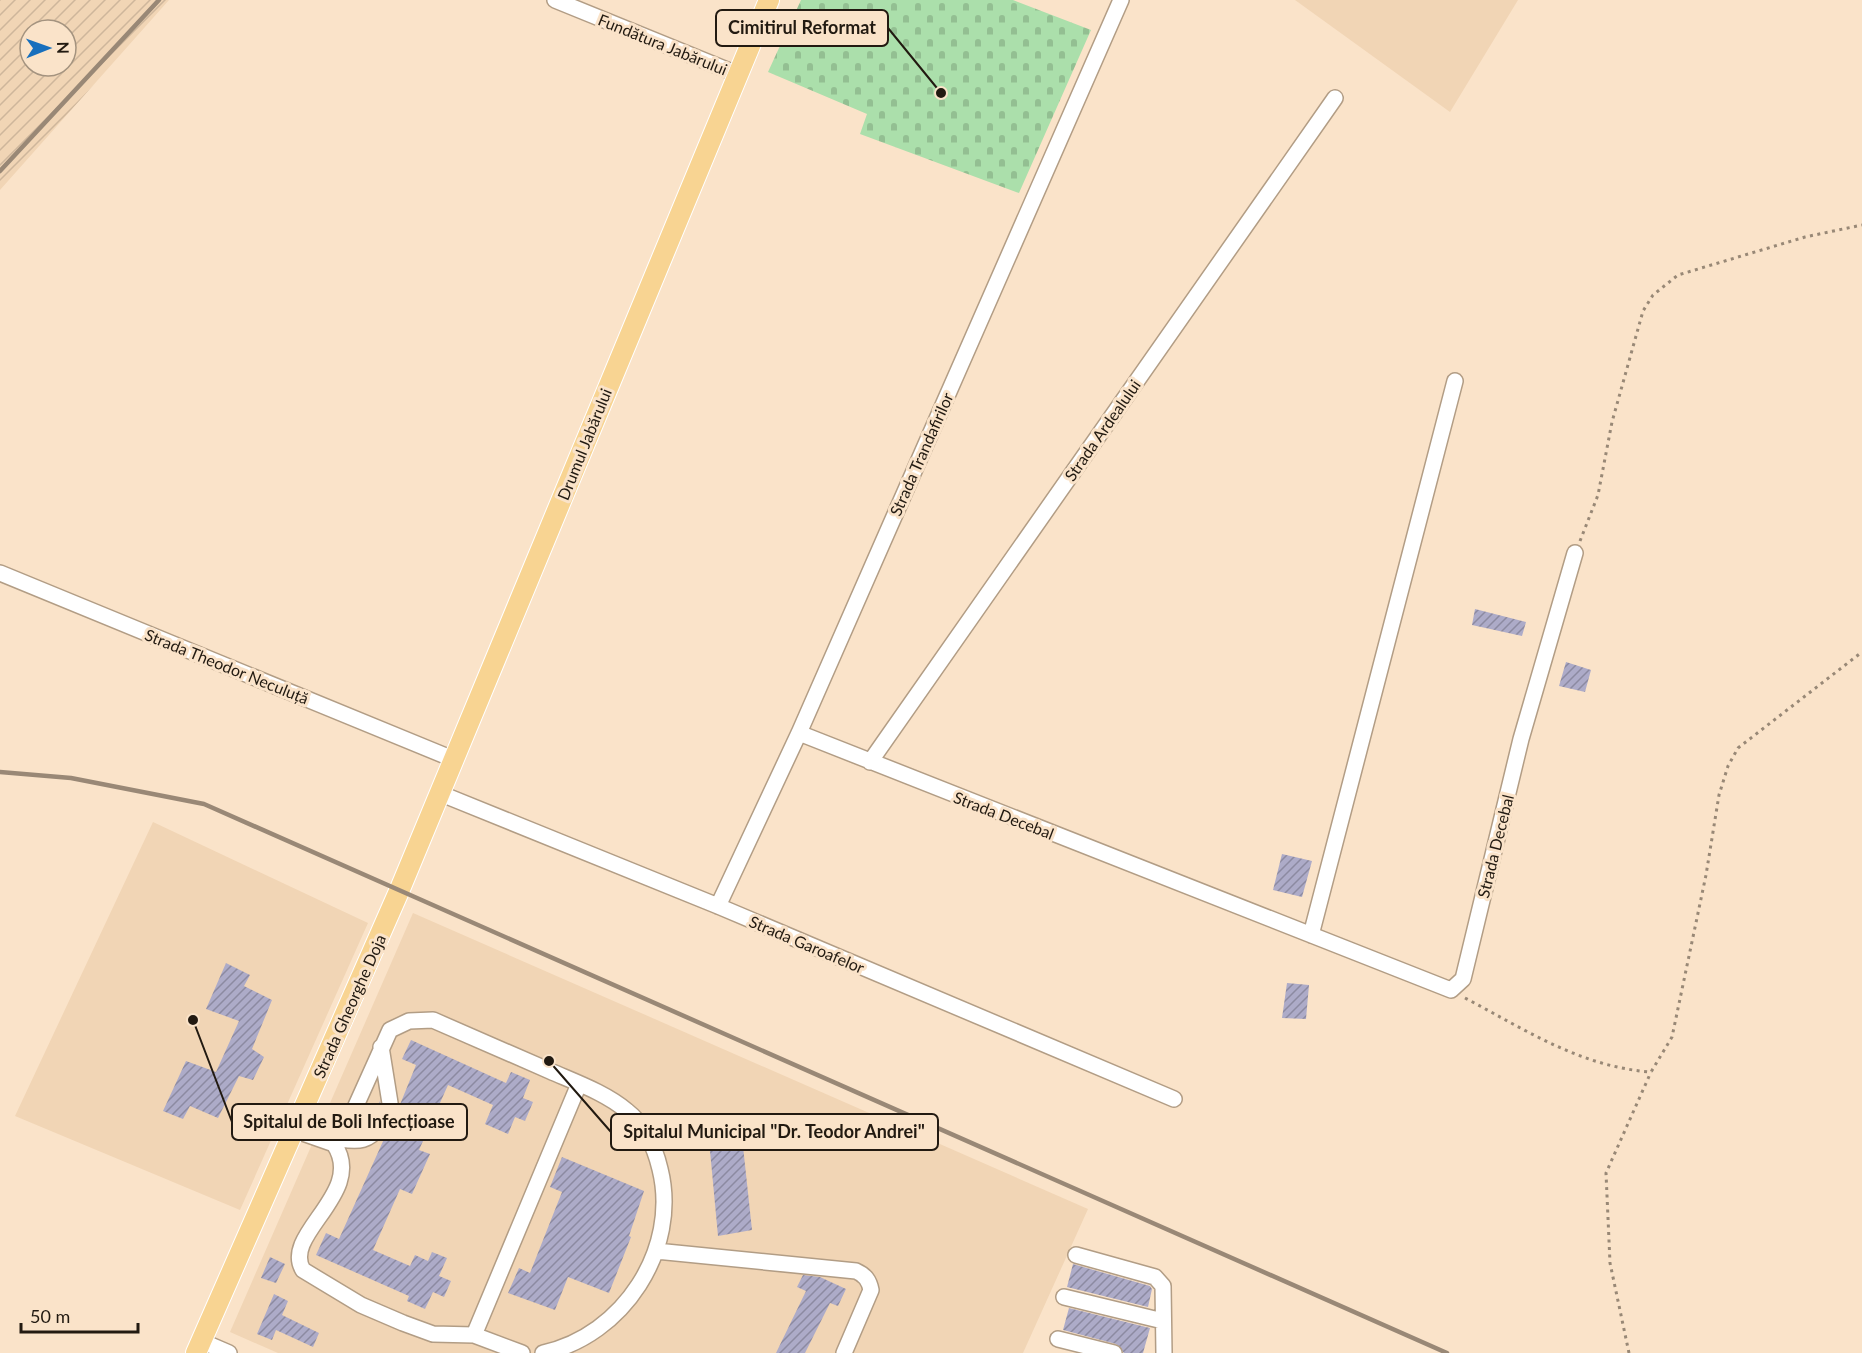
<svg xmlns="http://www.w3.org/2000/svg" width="1862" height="1353" viewBox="0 0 1862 1353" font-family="Lato,sans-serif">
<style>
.built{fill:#f1d5b5}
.industrial{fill:url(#industrial-furrows);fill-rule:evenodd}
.cemetery{fill:url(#cemetery-stones)}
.building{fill:url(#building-hatch)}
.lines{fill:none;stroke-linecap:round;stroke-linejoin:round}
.minor-casing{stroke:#b29d85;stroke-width:18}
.major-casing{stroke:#fff;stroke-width:22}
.path{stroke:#988876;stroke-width:3;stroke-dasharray:3 4.5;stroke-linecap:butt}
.minor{stroke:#fff;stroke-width:15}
.major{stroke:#f8d492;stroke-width:20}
.rail{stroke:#998876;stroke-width:4.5}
.labels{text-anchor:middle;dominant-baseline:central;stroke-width:6;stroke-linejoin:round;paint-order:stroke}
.street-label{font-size:16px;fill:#221a11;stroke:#fae3c9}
.leader{fill:none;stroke:#221a11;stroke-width:2}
.callout-dot{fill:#221a11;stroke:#fae3c9;stroke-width:2}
.callout{fill:#fae3c9;stroke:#221a11;stroke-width:2}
.callout-label{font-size:18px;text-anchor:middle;font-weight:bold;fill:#221a11}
</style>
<defs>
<pattern id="industrial-furrows" width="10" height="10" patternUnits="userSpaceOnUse" patternTransform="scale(1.5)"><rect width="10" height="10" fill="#f1d5b5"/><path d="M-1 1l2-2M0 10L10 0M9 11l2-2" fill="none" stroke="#ceb69b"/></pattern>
<pattern id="cemetery-stones" width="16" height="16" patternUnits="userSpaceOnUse" patternTransform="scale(1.5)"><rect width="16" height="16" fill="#abdfab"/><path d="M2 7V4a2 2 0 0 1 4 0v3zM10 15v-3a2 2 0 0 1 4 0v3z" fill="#93bf92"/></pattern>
<pattern id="building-hatch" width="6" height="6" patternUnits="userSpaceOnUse" patternTransform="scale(1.5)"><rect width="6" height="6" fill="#adabc8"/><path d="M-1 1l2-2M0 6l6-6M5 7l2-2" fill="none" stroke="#8c8aa1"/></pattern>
</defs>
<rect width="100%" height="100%" fill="#fae3c9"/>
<path class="built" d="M1295,0H1518L1450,112Z
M153,822L368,923L240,1210L15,1116Z
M413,913L1088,1209L1023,1353H278L230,1332Z"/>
<path class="industrial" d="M0,0H169L0,190ZM30,30H66V66H30Z"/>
<path class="cemetery" d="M801,0H1013L1091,30L1019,193L860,134L867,114L768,72Z"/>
<path class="building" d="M1475,609L1526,622L1522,636L1472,625Z
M1566,662L1591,670L1585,692L1559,686Z
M1282,854L1312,861L1302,897L1273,890Z
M226,963L250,975L244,986L272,1000L252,1049L264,1057L253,1080L239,1076L218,1118L190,1106L183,1119L163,1111L186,1061L216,1072L239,1021L206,1009Z
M1287,983L1309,985L1306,1019L1282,1018Z
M411,1040L506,1083L511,1072L530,1080L523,1098L533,1102L525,1121L515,1117L508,1134L485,1124L493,1105L448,1085L419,1150L430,1154L412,1194L400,1189L373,1250L410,1266L415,1255L428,1261L432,1252L447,1258L439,1276L451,1281L444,1297L433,1292L425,1309L407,1301L409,1296L316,1255L326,1233L339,1239L389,1128V1122L382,1117L371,1122L380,1101L382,1109L387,1112H392L399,1107L416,1065L402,1059Z
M742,1137L752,1230L718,1236L709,1140Z
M562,1157L644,1191L629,1236L631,1237L609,1293L568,1277L555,1310L508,1293L519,1268L530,1273L562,1192L550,1187Z
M270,1257L285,1264L276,1283L261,1278Z
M1073,1264L1150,1286L1152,1289L1148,1307L1067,1287Z
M803,1275L820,1277L846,1289L838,1306L830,1303L805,1353H776L806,1291L797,1287Z
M274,1294L288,1301L282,1315L319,1333L313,1347L276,1330L272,1340L257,1334Z
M1069,1308L1150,1328L1143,1353H1124L1116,1344L1063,1330Z"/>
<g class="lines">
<defs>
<path id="minor" d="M555,0L737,74
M0,573L453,759
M799,733L1451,990L1463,979L1521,739L1575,553
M870,762L1335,98
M439,793L718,906L1174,1099
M718,906L799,733L1121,0
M1311,935L1455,381
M381,1047L390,1103
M294,1130L334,1144C367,1193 281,1234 303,1270L361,1305L403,1323L433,1334L474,1335L522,1353
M341,1139C359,1142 369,1141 380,1126
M334,1144L341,1139L390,1030L409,1021L433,1020C472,1037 511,1054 550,1071C575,1082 606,1093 627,1111C645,1125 655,1148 660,1169C680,1249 623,1336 543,1353
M656,1251L856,1271C865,1275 869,1280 871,1290L844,1353
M1076,1255L1155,1277L1163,1286L1164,1353
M1064,1297L1163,1321
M474,1335L579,1084
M1058,1339L1114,1353
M201,1341L229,1353"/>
<path id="major" d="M196,1353L400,889L769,0"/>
</defs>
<use href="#minor" class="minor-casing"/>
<use href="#major" class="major-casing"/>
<path class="path" d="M1580,541L1598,495L1612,422L1643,311L1653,295L1678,275L1805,237L1862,225
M1465,998C1526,1030 1581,1067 1651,1072L1672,1037L1706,875L1719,795L1728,766L1738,748L1862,652
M1629,1353L1610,1263L1606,1173L1651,1072"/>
<use href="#minor" class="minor"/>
<use href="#major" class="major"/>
<path class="rail" d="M0,171L159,0
M0,772L71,778L204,804L1447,1353"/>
</g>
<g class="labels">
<g class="street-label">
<text transform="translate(663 44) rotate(22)">Fundătura Jabărului</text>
<text transform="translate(1102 430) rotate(-55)">Strada Ardealului</text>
<text transform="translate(584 444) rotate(-68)">Drumul Jabărului</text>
<text transform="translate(921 454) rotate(-66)">Strada Trandafirilor</text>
<text transform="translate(227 666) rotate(22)">Strada Theodor Neculuță</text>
<text transform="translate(1004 815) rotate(21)">Strada Decebal</text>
<text transform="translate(1495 846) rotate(-76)">Strada Decebal</text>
<text transform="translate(807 944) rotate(23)">Strada Garoafelor</text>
<text transform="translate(349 1006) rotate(-66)">Strada Gheorghe Doja</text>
</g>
</g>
<path class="leader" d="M941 93L888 28M193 1020L232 1122M549 1061L611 1132"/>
<g class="callout-dot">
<circle cx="941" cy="93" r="6"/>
<circle cx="193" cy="1020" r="6"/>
<circle cx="549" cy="1061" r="6"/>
</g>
<g class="callout">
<rect x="716" y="10" width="172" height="36" rx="6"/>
<rect x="232" y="1104" width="235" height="36" rx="6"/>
<rect x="611" y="1114" width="327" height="36" rx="6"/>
</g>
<g class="callout-label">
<text x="802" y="34">Cimitirul Reformat</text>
<text x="349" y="1128">Spitalul de Boli Infecțioase</text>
<text x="774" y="1138">Spitalul Municipal "Dr. Teodor Andrei"</text>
</g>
<g transform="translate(48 48) rotate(89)"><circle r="28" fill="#fae3c9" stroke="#a4937f" stroke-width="1.5"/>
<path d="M0-4.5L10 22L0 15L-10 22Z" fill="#186fbd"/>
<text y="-9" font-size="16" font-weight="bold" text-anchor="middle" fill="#221a11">N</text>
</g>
<path d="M21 1323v9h117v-9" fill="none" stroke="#221a11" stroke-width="3"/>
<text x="30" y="1323" font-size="18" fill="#221a11" stroke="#fae3c9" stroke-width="4.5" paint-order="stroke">50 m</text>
</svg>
